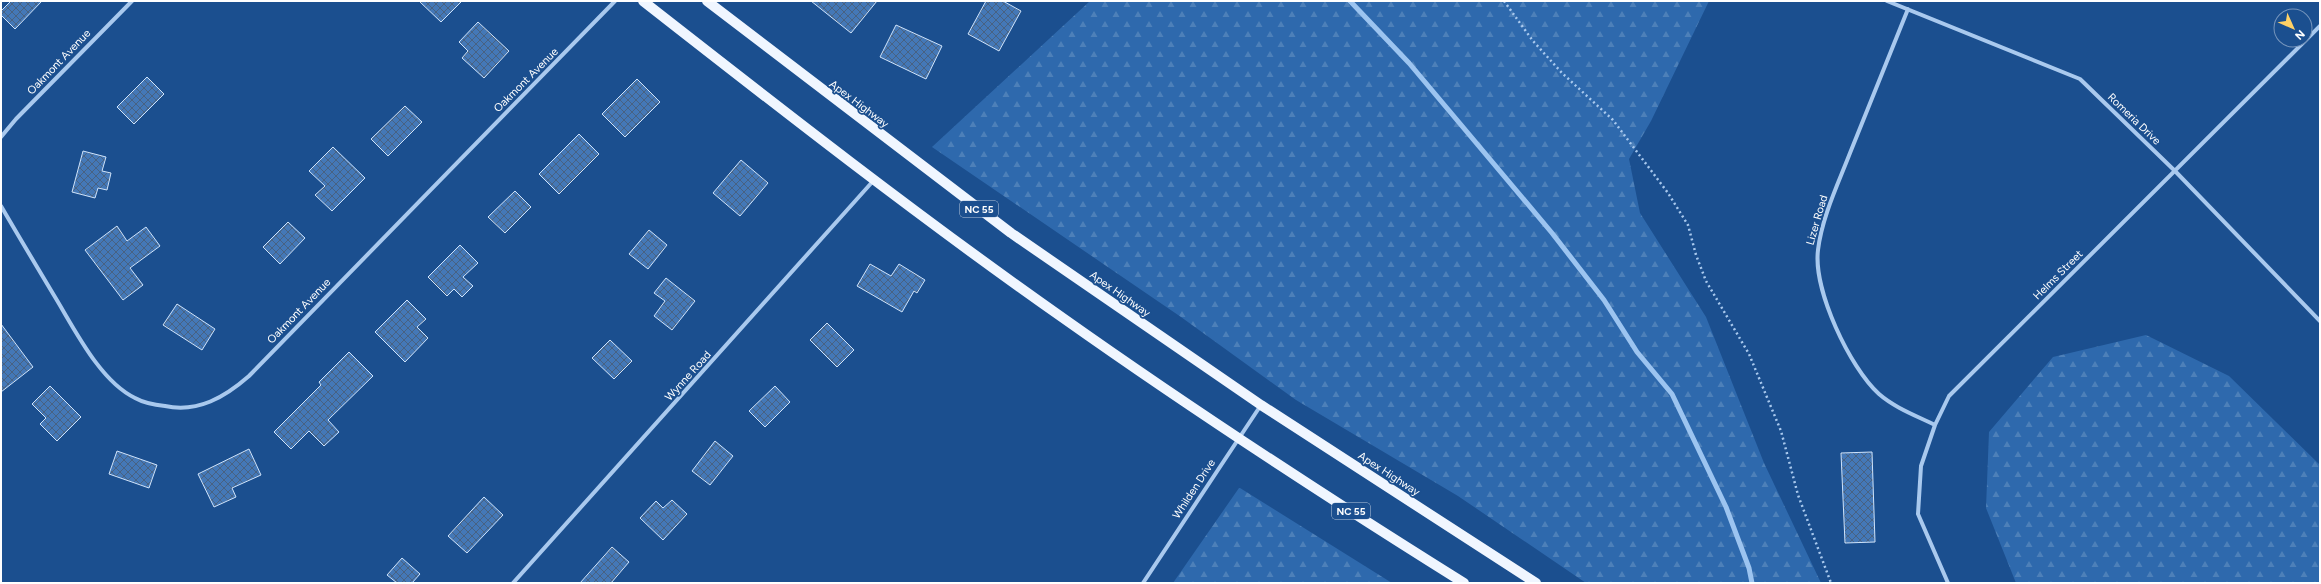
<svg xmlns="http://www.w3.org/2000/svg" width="2321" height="584" viewBox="0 0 2321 584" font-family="Figtree,sans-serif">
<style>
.forest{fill:url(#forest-firs)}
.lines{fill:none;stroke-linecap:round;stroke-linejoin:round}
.stream{stroke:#9cc4f0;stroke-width:5}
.building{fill:url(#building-cross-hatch);stroke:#cfe3fa}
.path{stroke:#a9c9ee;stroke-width:2.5;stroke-dasharray:2 3;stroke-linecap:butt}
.minor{stroke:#a9c9ee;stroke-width:4}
.primary{stroke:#f0f6ff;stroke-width:10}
.labels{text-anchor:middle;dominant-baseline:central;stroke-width:3.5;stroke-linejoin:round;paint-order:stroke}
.shield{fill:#1b4f8f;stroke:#bbcadd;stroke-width:1}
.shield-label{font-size:10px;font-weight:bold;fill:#fff}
.street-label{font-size:11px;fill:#fff;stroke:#1b4f8f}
</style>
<defs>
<pattern id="forest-firs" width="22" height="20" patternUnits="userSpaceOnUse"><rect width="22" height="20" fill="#2e69ad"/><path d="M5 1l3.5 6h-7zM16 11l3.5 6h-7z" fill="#4d80b9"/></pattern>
<pattern id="building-cross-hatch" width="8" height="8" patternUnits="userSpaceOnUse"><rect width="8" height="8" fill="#4478b7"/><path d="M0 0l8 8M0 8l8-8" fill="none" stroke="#486282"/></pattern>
</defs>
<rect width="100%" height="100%" fill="#1b4f8f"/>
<path class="forest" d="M1090,1H1709L1651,121L1629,159L1640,213L1706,317L1764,463L1821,583H1586L1458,496L1296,400L1181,317L932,147Z
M2146,335L2229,376L2320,465V583H2016L1986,508L1989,432L2053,357Z
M1239,488H1240L1392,583H1173Z"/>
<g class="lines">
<path class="stream" d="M1350,1L1409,63L1552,233L1604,300L1637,352L1672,394L1726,507L1749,568L1752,583"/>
</g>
<path class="building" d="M11,1H42L15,29L1,15V11Z
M419,1H462L441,22Z
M811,1H877L851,33Z
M986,1H1003L1021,11L999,51L968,34Z
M478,22L509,51L484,78L462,58L468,51L459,42Z
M896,25L942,46L926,79L880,57Z
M147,77L164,94L134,124L117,107Z
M637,79L660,102L625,137L602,114Z
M405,106L422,122L388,156L371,139Z
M579,134L599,154L559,194L539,174Z
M333,147L365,178L332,211L315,195L325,186L309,171Z
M83,151L106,157L102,171L111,173L107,190L98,188L95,198L72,192Z
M741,160L768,183L740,216L713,193Z
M515,191L531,207L505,233L488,217Z
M288,222L305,238L280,264L263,247Z
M117,226L127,241L146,227L160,246L130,268L143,285L123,300L85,250Z
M649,230L667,245L648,269L629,254Z
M460,245L478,263L463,277L473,286L462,297L454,289L447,296L428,277Z
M870,264L891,276L899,264L925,280L917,293L914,291L902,312L857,286Z
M666,278L695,301L672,330L654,316L665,301L654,293Z
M407,300L426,319L417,327L428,338L405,362L375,332Z
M177,304L215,329L202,350L163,325Z
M827,323L854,350L837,367L810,340Z
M1,324L33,367L1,392Z
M610,340L632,361L614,379L592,358Z
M349,352L373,376L328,420L339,432L324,446L309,431L291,449L274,432L321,385L319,382Z
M50,386L81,417L57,441L40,424L46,418L32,404Z
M775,386L790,402L765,427L749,411Z
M715,441L733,456L710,485L692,471Z
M249,449L261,475L232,488L236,497L214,507L198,474Z
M117,451L157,465L149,488L109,474Z
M1872,452L1875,542L1845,543L1841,453Z
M484,497L503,515L467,553L448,536Z
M672,500L687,514L663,540L640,518L656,501L663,508Z
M612,547L629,562L611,583H580Z
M402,558L420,574L412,583H397L387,575Z"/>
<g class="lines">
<path class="path" d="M1504,1L1533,41L1562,73L1613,120L1668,193L1688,225L1696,255L1706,281L1749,354L1781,431L1798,495L1831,583"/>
<path class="minor" d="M1887,1L2080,79L2175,171L2320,321
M1908,9C1889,57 1869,105 1850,153C1838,184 1822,217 1818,250C1813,290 1850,368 1879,394C1895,408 1917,416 1935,425
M1,137L16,119L132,1
M1,206C19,237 37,267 55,297C75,330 100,381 135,398C144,403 155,405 165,406C198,413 225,397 249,376L615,1
M513,583L874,180
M1143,583L1261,405
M1948,583L1918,514L1921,466L1935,425L1949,396L2320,26"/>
<path class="primary" d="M643,1C781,109 919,217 1063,318C1193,410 1328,498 1464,583
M707,1L1011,233L1261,405L1536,583"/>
</g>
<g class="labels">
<g class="shield">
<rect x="960" y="201" width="38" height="16" rx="3"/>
<rect x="1332" y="503" width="38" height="16" rx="3"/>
</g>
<g class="shield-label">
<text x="979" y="209">NC 55</text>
<text x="1351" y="511">NC 55</text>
</g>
<g class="street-label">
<text transform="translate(59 62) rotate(-46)">Oakmont Avenue</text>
<text transform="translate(526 80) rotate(-45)">Oakmont Avenue</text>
<text transform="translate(859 104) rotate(37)">Apex Highway</text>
<text transform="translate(2134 119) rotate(44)">Romeria Drive</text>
<text transform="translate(1817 220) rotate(-74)">Lizer Road</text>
<text transform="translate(2058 275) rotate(-45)">Helms Street</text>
<text transform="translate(1120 294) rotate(35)">Apex Highway</text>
<text transform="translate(299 311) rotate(-46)">Oakmont Avenue</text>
<text transform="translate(688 376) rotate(-48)">Wynne Road</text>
<text transform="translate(1389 474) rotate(33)">Apex Highway</text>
<text transform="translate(1194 489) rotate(-57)">Whilden Drive</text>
</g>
</g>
<rect width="2321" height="584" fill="none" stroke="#ffffff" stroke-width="4"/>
<g transform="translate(2293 28) rotate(135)"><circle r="19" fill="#1b4f8f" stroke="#7695bc"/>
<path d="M0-3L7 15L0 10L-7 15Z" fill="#ffd166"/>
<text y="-6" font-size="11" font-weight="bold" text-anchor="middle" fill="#ffffff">N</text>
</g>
</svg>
